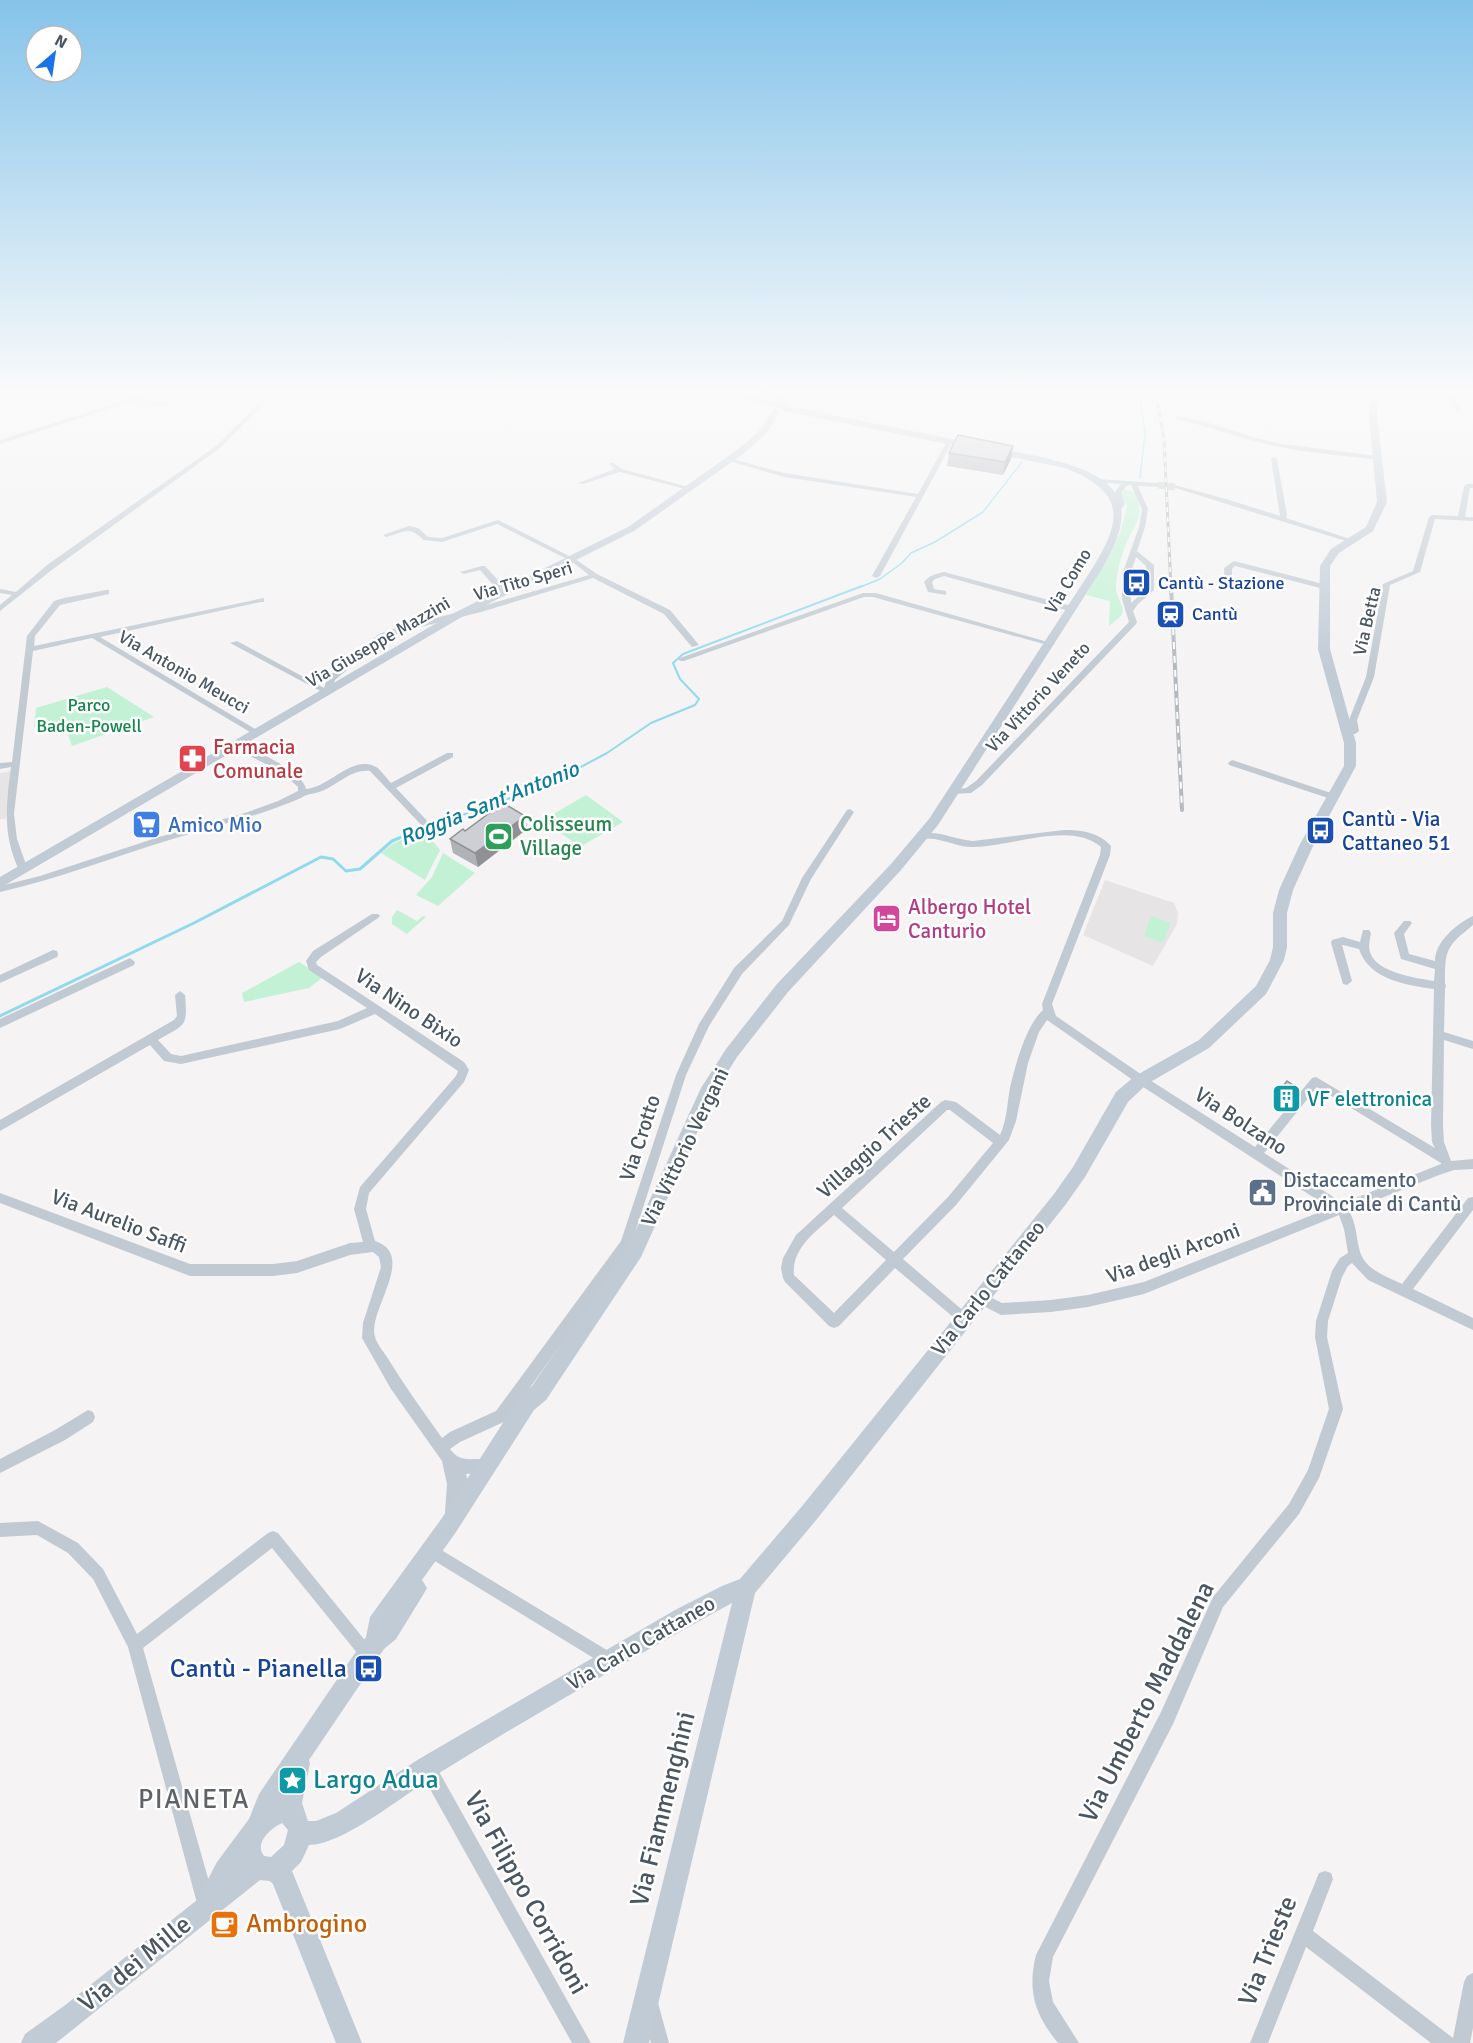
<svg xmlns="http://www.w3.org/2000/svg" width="1473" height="2043" viewBox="0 0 1473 2043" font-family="Signika,sans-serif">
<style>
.education{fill:#e6e4e5}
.green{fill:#c3f1d5}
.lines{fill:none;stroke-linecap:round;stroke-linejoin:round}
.stream-far2{stroke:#90daee;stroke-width:1.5}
.stream-far1{stroke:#90daee;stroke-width:2}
.stream{stroke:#90daee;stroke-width:3}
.street-tunnel{stroke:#caccce;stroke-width:7;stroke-dasharray:7 3;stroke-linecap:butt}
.street{fill:#c1cad2;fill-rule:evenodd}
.secondary{fill:#c1cbd6;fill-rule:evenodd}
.rail-far1-casing{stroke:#b5b8bd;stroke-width:3}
.rail-casing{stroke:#b5b8bd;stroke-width:4}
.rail-far1{stroke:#fff;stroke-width:1.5;stroke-dasharray:5;stroke-linecap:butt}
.rail{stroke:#fff;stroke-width:2;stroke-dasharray:7;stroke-linecap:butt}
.wall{fill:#b0b2b7}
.shaded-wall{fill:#909195}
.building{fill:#cdcfd5;stroke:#909195;stroke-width:1.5}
.labels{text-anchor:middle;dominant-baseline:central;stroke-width:5;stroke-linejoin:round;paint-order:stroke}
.far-street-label{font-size:18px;fill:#4a5661;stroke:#fff}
.far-transit-label{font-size:18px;fill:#164399;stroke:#fff;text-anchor:start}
.far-park-label{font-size:18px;fill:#17864f;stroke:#fff}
.health-label{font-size:21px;fill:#be3a42;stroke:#fff;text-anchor:start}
.transit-label{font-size:21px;fill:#164399;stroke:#fff;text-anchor:start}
.leisure-label{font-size:21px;fill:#27864d;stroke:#fff;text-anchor:start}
.shop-label{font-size:21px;fill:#366cbe;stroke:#fff;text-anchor:start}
.hotel-label{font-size:21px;fill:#b23c85;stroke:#fff;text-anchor:start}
.street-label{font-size:21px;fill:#4a5661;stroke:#fff}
.culture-label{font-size:21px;fill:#0d838f;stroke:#fff;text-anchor:start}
.service-label{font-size:21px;fill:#4e5e75;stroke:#fff;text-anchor:start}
.water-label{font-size:22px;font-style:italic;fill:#0c7c9b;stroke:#fff}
.near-transit-label{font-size:26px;fill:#164399;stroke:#fff;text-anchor:end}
.near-street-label{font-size:26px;fill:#4a5661;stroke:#fff}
.near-culture-label{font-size:26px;fill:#0d838f;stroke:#fff;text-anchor:start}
.near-food-label{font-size:26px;fill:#c56008;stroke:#fff;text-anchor:start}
.near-neighbourhood-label{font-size:27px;letter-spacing:1.5px;fill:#5f6368;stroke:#fff}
</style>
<rect width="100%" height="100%" fill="#f5f3f3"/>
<path class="education" d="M11,771L6,819H0V773Z
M1105,880L1174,903L1178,913L1177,924L1153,966L1083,935Z"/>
<path class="green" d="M155,388H239L216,398L183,404L143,408L124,402Z
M1124,489L1135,492C1146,517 1135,522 1126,544C1121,556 1117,572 1116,585C1115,595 1122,602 1123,611L1121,616L1109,626L1110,601L1086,595L1111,553L1120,533L1127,507L1121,493Z
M107,687L154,717L72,746L66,729L34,727L36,708Z
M586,795L623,822L580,847L543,820Z
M428,830L431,839L440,850L425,880L381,853L394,843Z
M443,853L475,873L438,906L416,895L432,877Z
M397,910L417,921L423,916L426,917L407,934L392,924V917Z
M1151,916L1171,923L1163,943L1144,936Z
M299,962L323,977L309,988L244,1002L242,993Z"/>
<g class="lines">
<path class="stream-far2" d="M1139,388L1145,433L1140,478
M858,588L880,579L902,563L911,553L935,542L983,512L1022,462"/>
<path class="stream-far1" d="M401,837L547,785L607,753L651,723L695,705L699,699L680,679L673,663L683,654L862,586"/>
<path class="stream" d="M0,1016L194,923L321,857L333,859L346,871L360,869L392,841L404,836"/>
<path class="street-tunnel" d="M1158,485L1175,487"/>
<path class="street" d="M60,388H84L57,391V389Z
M149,388H155L154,394L0,444V440L145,394L149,392Z
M274,388H280L220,448L53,569L0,611V605L12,595L0,593V589L16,592L47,565L216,446Z
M789,388H796L779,404H775V402Z
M1336,388L1371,390V388C1389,388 1434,388 1449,396C1455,398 1458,405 1462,410L1457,411L1448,399L1439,396L1375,391V393L1373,394Z
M1178,416L1203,421L1259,439L1282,444L1378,456L1381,458L1378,460C1341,455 1303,453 1266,444C1236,437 1207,426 1176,419V417Z
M950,439L953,441L880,576L876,578L872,576L916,497L784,477L726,460L729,458L784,473L918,494L947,441Z
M1274,457L1277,459L1287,515L1286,518L1353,540V542H1349L1172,487L1175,485L1226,499L1280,516L1271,459Z
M612,462L622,469L692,488L689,490L620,472L583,484L578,483L615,469L609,464Z
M1098,479L1158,483L1161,485L1158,487L1138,486L1148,509L1145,527L1137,551L1154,565V590L1138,604L1133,611L1137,622L1136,624L982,785L971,793L951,794V790L966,788L976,781L1129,622L1122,599V575L1139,527L1142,509L1131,485H1128L1121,492L1125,504L1120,511H1116L1115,510L1119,504L1115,492L1121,484L1096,482L1095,481ZM1136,557L1146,566L1147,587L1146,590L1131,603L1130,575Z
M1467,484H1473V488H1470L1465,517H1473V521L1435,519L1420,572L1390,585L1374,677L1357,720L1359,731L1355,734H1344V730L1350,729L1349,720L1366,677L1383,584L1413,571L1429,517L1432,515L1458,516L1464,486Z
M498,520L575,559L597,574L670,610L699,645L692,647L664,614L593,578L481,612L408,630L385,638L335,680L330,692L326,694L230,643L237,641L324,688L328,677L379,634L402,626L476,608L589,575L571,561L497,524L442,542L424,540C408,525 405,532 386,537L383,535L409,526L418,528L428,537L442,538Z
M1234,561L1327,585L1328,587L1324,589L1235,566L1232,569V584L1225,586L1224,568Z
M482,566H485L508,591V595H502L480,570L464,574L460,572Z
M944,572L1075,607L1076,609L1069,611L944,576L935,579L932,582L934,589L946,591V595L928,592L924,582C930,575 935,574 944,572Z
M106,590H109V594L60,605L35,636L34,646L264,598V602H261L100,637L262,733L261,735H255L92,638L33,651L14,814L17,839L28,870L23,873L20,872C2,835 6,806 11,767L0,769V763L12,762L27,636L54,601L64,598Z
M863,593H876L1055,644L1051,646L873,597H864L684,661H681L677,659Z
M236,742C253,748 303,772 306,789C328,788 351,756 374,766C380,768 386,778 391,783L447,753H453V757L396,788L433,827L444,833L439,836L427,831L370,771C352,769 340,783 324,790C317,794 307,793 301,798C257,817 211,827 166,841C111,858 57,879 0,892V886L40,876L159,837L245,813L278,801L298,791V787L283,773L233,747V743Z
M1232,760L1337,795L1338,797L1334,800L1229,765L1228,763Z
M850,809L854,812L811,879L789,925L742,974L709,1026L686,1075L630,1248L506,1421L460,1442L450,1449C462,1466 476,1455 491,1461L493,1466L491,1471L486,1473L466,1474L472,1497L470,1502L465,1504L460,1501L457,1517L452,1519L447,1517L445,1512L447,1484L442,1461L391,1389L362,1338L363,1323L381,1267L379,1257L373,1252L350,1255L297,1273L273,1276H190L0,1203V1193L190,1264H273L297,1261L350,1243L363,1242L354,1209L360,1187L456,1076L458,1071L375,1014L340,1029L181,1064L164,1061L150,1045L0,1131V1120L174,1020L177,1016L175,995L180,991L185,995C188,1028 185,1024 158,1040L171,1054L181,1056L338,1021L367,1008L309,970L306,961L313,951L372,914H378L380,916L378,918L321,957L316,962L317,965L464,1062L469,1070L464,1082L369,1193L366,1209L375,1241C418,1255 367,1311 375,1337C377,1344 383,1351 387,1357C404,1385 423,1411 442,1438L450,1432L496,1411L621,1241L676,1075L699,1024L734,968L782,921L802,878L847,810Z
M1064,830C1082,830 1098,832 1111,846L1110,855L1052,1004L1056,1016L1145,1077L1255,1147L1312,1078L1316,1077L1435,1148L1432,1142L1431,1125L1434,989C1407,985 1369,980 1359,949L1343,945H1342L1352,981L1347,985L1343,984L1331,943L1332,940L1343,937L1360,942L1363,930H1369L1371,933C1370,939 1368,946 1370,952C1376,973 1417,978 1434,981L1435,969L1401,959L1394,933L1404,921H1410L1412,923L1404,934L1409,954L1435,961C1435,942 1456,924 1473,916V925C1446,947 1445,949 1445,983L1446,986L1445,989L1444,1032L1473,1041V1049L1444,1040L1443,1125L1444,1142L1451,1161L1473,1159V1169L1454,1170L1439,1175L1349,1211C1356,1223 1356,1235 1359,1248C1363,1269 1385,1276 1402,1284L1468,1198L1473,1197V1210L1413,1289L1473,1318V1330L1368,1280L1352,1263L1348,1266L1342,1277L1328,1321L1327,1337L1343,1409L1319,1478L1299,1514L1223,1607L1173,1724L1053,1957L1049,1981L1053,2002L1079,2043H1058C1035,2015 1027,1991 1036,1955L1161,1712L1213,1597L1289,1504L1308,1470L1329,1409L1315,1337L1316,1321L1332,1271L1340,1258L1348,1253L1344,1229L1339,1215L1144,1294L1088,1307L1051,1312L1001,1315L978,1303L976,1299L978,1295L982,1293L1002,1303L1051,1300L1088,1295L1144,1282L1330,1208L1137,1083L1047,1020L1039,1032L1028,1063L1016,1121L1009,1140L956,1205L903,1259L967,1314L969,1318L967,1322L963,1324L959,1322L895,1268L839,1326L834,1328L829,1326L785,1282L783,1278L781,1268L783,1258L796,1235L941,1102L945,1100L956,1102L1000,1135C1007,1120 1007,1104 1010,1088C1015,1066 1026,1025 1043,1010L1042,1004L1100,855L1101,847C1070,820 1009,848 971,847C960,847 950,842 939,840C933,838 927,839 921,838L919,836L921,834C939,830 955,840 973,841ZM1317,1087L1441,1163V1164L1343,1203L1264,1153ZM947,1110H950L993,1143L948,1197L894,1252L842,1208ZM834,1215L886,1260L834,1313L794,1275C791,1248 817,1231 834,1215Z
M53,950L57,951L58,954L57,957L0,983V975Z
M130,958L135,962L134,965L0,1028V1019Z
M88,1410L93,1412L95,1417L93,1422L65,1440L0,1473V1459L55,1430Z
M38,1521L78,1543L103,1569L137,1634L268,1533L273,1531L278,1533L372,1649L375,1654L372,1659L367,1662L362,1659L272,1548L143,1648L215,1903L212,1909L206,1912L200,1909L197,1903L128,1647L93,1579L68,1553L37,1535L0,1537V1523Z
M438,1548L615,1655L618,1660L615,1665L610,1668L605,1665L433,1560L431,1555L433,1550Z
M427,1759L433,1761L591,2043H572L421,1773L419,1767L421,1761Z
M1325,1871L1331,1873L1333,1879L1313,1931L1453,2038L1464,1982L1467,1976L1473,1973V2028L1470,2043H1431L1306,1947L1268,2043H1250L1319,1873Z
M652,2000L658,2003L669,2043H651L643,2009L646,2003Z"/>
<path class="secondary" d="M713,388H725L748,397L784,402L788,406L1042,457C1117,475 1145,499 1100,572L938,825L901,870L788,992L737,1057L716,1091L641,1257L546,1400L534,1410L456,1532L422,1580L427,1588L423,1595L396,1639L384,1649L309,1760L310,1763L302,1803L308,1821H316L336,1813L419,1759L675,1610L722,1586L740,1579L803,1505L1054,1194L1073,1167L1116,1092L1135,1076L1199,1040L1256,986L1270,960L1273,947V913L1279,890L1300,844L1344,766V743L1318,649L1320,566L1331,549L1366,527L1377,502L1369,416V388H1377V416L1387,502L1373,531L1339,553L1330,566V649L1356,743V766L1314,844L1293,890L1287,913V947L1284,960L1266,994L1209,1048L1147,1084L1128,1102L1085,1177L1066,1204L817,1519L755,1593L649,2043H623L732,1603C632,1658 533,1715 436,1775C405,1794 343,1845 309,1845L301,1862L292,1871L362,2043H336L273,1884L270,1881L260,1880L56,2043H21L25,2034L64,2006L197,1900L217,1862L249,1819L259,1794L366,1637L370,1617L442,1518L520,1396L532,1386L629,1245L701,1088L726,1049L777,984L891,864L929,819L1090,572C1122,521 1128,493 1065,468L785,411C763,400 734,403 713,388ZM282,1823L288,1830L284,1845L271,1857L264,1856C254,1843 270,1829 282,1823Z
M776,409L780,412L765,435L743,454L634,531L460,618L0,888V877L452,614L628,527L737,450L759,431L773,410Z"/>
<defs>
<path id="rail-far1" d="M1155,388L1164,439L1171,588"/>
<path id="rail" d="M1171,586L1182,810"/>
</defs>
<use href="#rail-far1" class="rail-far1-casing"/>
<use href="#rail" class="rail-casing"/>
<use href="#rail-far1" class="rail-far1"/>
<use href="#rail" class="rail"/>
</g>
<path class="wall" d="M1013,446L1011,459L1003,475L947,466L949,453Z
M525,816L527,829L478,867L453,853L450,839L465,831Z
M1299,1089L1285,1107L1273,1100L1277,1094Z"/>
<path class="shaded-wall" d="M1013,446L1011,459L1003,475L1005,462Z
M525,816L527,829L478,867L475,853Z"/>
<path class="building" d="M958,435L1013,446L1005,462L949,453Z
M503,803L525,816L475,853L450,839L463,829L465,831Z
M1287,1081L1299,1089L1289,1101L1277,1094Z"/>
<linearGradient id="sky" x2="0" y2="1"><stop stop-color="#85c3ea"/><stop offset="0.58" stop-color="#fafafa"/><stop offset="1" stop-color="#fafafa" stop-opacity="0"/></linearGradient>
<rect width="1473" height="674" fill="url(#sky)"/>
<defs>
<symbol id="bus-square" viewBox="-11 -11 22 22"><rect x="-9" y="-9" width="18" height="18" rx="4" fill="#1a4fb4" stroke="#fff"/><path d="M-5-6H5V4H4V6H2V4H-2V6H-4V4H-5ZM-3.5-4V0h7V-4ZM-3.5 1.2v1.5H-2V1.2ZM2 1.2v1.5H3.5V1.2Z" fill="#fff"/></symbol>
<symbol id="station-square" viewBox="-11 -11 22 22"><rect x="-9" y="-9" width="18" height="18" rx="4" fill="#1a4fb4" stroke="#fff"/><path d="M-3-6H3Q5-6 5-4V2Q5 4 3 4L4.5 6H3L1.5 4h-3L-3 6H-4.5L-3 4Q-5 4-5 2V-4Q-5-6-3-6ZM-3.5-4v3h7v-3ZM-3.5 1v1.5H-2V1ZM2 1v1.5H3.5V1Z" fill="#fff"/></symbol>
<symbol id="pharmacy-square" viewBox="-11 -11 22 22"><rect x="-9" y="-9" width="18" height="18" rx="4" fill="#e0444e" stroke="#fff"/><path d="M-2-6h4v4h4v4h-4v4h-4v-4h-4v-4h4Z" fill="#fff"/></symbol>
<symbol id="supermarket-square" viewBox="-11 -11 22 22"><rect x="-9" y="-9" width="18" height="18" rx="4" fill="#3f7fe0" stroke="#fff"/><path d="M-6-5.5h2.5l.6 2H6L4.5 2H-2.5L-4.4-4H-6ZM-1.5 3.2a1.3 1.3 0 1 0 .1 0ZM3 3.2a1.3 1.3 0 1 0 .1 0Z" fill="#fff"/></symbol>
<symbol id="stadium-square" viewBox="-11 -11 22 22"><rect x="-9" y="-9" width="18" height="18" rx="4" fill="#2e9e5b" stroke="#fff"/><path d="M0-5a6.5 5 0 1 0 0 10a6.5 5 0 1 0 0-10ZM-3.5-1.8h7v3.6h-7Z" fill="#fff"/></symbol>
<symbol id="hotel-square" viewBox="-11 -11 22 22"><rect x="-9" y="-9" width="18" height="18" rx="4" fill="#d1479c" stroke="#fff"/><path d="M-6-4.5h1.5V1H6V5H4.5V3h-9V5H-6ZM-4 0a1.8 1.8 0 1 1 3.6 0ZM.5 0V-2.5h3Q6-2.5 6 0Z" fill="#fff"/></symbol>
<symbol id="building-square" viewBox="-11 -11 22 22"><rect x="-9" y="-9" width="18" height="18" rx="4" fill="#0f9aa8" stroke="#fff"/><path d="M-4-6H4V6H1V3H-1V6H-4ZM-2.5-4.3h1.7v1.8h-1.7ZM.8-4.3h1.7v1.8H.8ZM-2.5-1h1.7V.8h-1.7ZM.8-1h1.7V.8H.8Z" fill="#fff"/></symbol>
<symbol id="civic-square" viewBox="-11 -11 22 22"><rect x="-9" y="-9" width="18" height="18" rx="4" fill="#5c6f8a" stroke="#fff"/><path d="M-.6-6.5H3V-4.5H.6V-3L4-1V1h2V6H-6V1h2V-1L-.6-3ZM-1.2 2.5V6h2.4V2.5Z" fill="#fff"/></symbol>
<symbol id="sight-square" viewBox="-11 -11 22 22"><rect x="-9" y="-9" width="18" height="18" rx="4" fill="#0f9aa8" stroke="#fff"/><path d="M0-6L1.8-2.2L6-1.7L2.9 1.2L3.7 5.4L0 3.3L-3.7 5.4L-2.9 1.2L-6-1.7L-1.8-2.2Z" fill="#fff"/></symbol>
<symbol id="cafe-square" viewBox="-11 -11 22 22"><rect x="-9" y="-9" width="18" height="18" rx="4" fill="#e8710a" stroke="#fff"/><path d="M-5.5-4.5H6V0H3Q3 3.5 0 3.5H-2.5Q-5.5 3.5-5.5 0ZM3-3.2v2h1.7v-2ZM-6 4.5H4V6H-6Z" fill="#fff"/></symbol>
</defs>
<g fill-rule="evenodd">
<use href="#bus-square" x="1120" y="566" width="33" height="33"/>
<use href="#station-square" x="1154" y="598" width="33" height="33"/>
<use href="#pharmacy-square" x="176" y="742" width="33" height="33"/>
<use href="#supermarket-square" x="130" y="808" width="33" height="33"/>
<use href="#bus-square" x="1304" y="814" width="33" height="33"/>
<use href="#stadium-square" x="482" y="820" width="33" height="33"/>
<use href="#hotel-square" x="870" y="902" width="33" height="33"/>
<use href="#building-square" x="1270" y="1082" width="33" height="33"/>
<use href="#civic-square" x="1246" y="1176" width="33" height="33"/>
<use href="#bus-square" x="352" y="1652" width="33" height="33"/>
<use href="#sight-square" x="276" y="1764" width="33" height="33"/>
<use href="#cafe-square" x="208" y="1908" width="33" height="33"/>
</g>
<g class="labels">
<g class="far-street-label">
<text transform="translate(523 581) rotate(-16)">Via Tito Speri</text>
<text transform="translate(1068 581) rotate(-59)">Via Como</text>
<text transform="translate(1367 621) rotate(-77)">Via Betta</text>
<text transform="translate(378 642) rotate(-30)">Via Giuseppe Mazzini</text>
<text transform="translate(184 672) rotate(30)">Via Antonio Meucci</text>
<text transform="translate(1038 697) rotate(-47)">Via Vittorio Veneto</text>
</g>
<g class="far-transit-label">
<text x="1158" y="583">Cantù - Stazione</text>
<text x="1192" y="614">Cantù</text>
</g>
<g class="far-park-label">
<text x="89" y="705">Parco<tspan x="89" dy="21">Baden-Powell</tspan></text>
</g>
<g class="health-label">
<text x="213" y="747">Farmacia<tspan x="213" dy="24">Comunale</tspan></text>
</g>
<g class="transit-label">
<text x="1342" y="819">Cantù - Via<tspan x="1342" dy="24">Cattaneo 51</tspan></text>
</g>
<g class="leisure-label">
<text x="520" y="824">Colisseum<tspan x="520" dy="24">Village</tspan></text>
</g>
<g class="shop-label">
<text x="168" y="825">Amico Mio</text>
</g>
<g class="hotel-label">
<text x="908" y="907">Albergo Hotel<tspan x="908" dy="24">Canturio</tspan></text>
</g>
<g class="street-label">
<text transform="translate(409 1008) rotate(34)">Via Nino Bixio</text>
<text transform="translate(1241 1121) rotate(33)">Via Bolzano</text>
<text transform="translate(640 1138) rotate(-72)">Via Crotto</text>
<text transform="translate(874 1146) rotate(-42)">Villaggio Trieste</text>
<text transform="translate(685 1147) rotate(-64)">Via Vittorio Vergani</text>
<text transform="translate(119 1221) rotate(21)">Via Aurelio Saffi</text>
<text transform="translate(1173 1253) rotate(-20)">Via degli Arconi</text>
<text transform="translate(988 1288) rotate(-51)">Via Carlo Cattaneo</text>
<text transform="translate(641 1643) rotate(-30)">Via Carlo Cattaneo</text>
</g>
<g class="culture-label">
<text x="1307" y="1099">VF elettronica</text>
</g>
<g class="service-label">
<text x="1283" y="1180">Distaccamento<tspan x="1283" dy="24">Provinciale di Cantù</tspan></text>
</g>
<g class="water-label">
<text transform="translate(489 803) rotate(-22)">Roggia Sant'Antonio</text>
</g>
<g class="near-transit-label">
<text x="347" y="1669">Cantù - Pianella</text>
</g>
<g class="near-street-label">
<text transform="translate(1147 1702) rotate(-63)">Via Umberto Maddalena</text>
<text transform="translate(663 1809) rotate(-76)">Via Fiammenghini</text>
<text transform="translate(526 1893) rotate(61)">Via Filippo Corridoni</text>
<text transform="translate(1268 1951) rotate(-68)">Via Trieste</text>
<text transform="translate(135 1964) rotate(-39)">Via dei Mille</text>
</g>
<g class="near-culture-label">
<text x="313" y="1780">Largo Adua</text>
</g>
<g class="near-food-label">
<text x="246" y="1924">Ambrogino</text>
</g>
<g class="near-neighbourhood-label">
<text x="194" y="1799">PIANETA</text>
</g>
</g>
<g transform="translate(54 54) rotate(29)"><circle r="28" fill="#ffffff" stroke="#b7bbc0" stroke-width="1.5"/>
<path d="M0-4.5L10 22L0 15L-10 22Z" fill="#1a73e8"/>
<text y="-9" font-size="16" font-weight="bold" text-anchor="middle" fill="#4a5661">N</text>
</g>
</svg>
